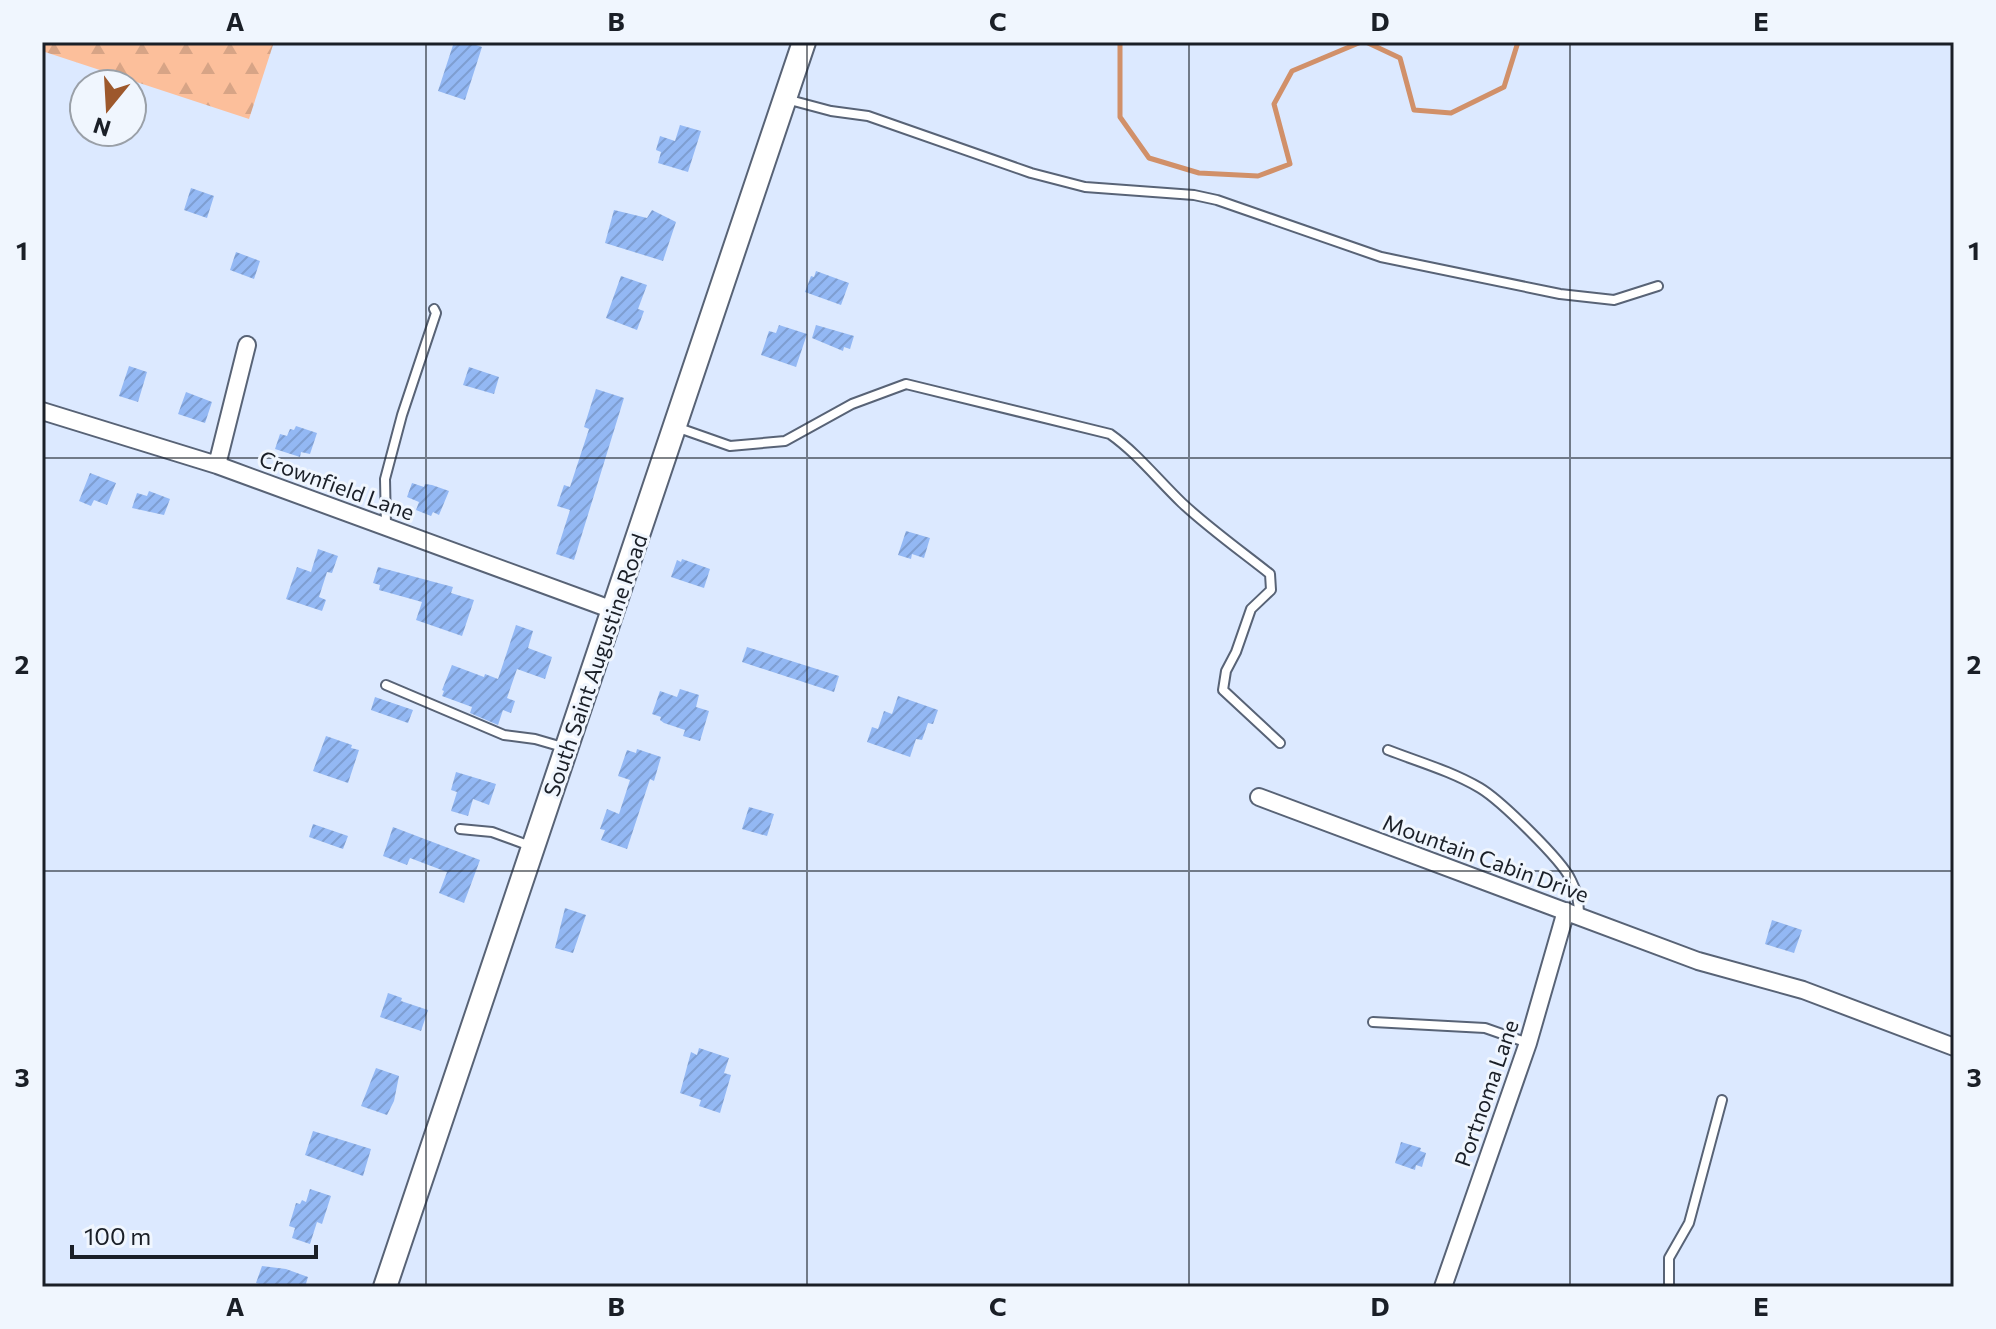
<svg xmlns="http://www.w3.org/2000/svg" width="1996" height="1329" viewBox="0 0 1996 1329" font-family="Commissioner,sans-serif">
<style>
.forest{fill:url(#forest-firs)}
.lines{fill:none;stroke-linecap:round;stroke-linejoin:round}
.stream{stroke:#d19069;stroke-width:5}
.building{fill:url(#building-hatch)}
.lane-casing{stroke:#586376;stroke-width:12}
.street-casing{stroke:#586376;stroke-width:20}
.secondary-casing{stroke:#586376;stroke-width:26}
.lane{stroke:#fff;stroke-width:8}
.street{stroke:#fff;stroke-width:16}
.secondary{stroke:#fff;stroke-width:22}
.grid{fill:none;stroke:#1a1f27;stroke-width:2;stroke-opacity:0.55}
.labels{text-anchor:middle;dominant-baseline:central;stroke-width:6;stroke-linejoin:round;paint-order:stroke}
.street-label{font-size:22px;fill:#1a1f27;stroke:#f0f6fe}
.neatline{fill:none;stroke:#1a1f27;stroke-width:3}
.grid-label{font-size:26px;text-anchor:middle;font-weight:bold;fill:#1a1f27}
</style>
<defs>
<pattern id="forest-firs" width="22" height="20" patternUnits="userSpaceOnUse" patternTransform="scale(2)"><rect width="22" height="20" fill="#fcbf9b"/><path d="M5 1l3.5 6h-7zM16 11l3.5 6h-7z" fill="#d7a486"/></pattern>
<pattern id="building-hatch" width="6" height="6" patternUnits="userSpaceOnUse" patternTransform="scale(2)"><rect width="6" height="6" fill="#93b8f4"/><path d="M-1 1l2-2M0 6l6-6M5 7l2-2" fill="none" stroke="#7e9ed1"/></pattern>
</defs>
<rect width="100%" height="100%" fill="#dce9ff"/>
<path class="forest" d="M42,42H274L249,119L42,51Z"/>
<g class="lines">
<path class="stream" d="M1120,42V117L1149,158L1199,173L1258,176L1290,164L1274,104L1292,71L1361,42
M1366,42L1400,58L1414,110L1451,113L1504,87L1518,42"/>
</g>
<path class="building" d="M454,42H467L482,47L465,100L438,91Z
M680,125L701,131L688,172L658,163L661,152L656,150L660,136L675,141Z
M191,188L214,196L207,218L184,210Z
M614,210L647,218L652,210L676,222L663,261L605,243Z
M236,252L260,261L254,279L230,270Z
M816,271L849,283L841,305L805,292L811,276L814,277Z
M621,276L647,285L638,309L644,311L637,330L606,318Z
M779,325L807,334L796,367L761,355L769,331L776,333Z
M816,325L854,336L850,349L844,347L843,351L812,338Z
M129,366L147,372L138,402L119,396Z
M469,367L499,377L494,394L463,385Z
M596,389L624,398L574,560L556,554L570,510L557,506L564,485L570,487L589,429L584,427Z
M186,392L212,402L205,423L178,414Z
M296,426L317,433L310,454L301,452L300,457L275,449L280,434L287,436L290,429L294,430Z
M90,473L116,483L107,505L94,500L91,506L79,501Z
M412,483L424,487L425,484L432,485L449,491L439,515L433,512L431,516L416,510L419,502L407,497Z
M149,491L170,499L164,515L132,508L137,493L147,496Z
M906,531L930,538L924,558L912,554L911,559L898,555Z
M318,549L338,556L332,573L327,572L319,597L326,600L322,611L286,599L297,567L311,572Z
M682,559L710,569L704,588L671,577L677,560L681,562Z
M378,567L453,587L451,593L474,600L462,636L416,620L422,602L379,590L380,585L373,583Z
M516,625L533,631L528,648L552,657L545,679L517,669L507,698L515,701L511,713L503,710L498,725L470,713L472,707L442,696L444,691L442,690L452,665L484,677L485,674L498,679Z
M747,647L839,676L834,692L742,662Z
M680,689L699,695L696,707L709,711L700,741L683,736L685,730L664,723L660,720L661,717L652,714L660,691L677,697Z
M898,696L938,710L933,724L928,723L922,740L916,739L910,757L867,742L872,727L878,729L884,711L892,714Z
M375,697L413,710L408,723L371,710Z
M326,736L352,745L351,748L359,750L348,783L313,771Z
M637,749L661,757L654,781L650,779L627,849L601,840L605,830L600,829L607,809L619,814L630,780L618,776L627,750L636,753Z
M456,772L496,784L489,805L473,799L468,816L451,811L457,792L451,790Z
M749,807L774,814L767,836L742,829Z
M313,824L348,836L343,849L309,837Z
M393,827L480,860L464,903L439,893L447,872L410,858L407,865L383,856Z
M565,908L586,915L573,953L555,948Z
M1772,920L1802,930L1794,953L1765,944Z
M388,993L402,998L401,1001L428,1010L421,1031L380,1017Z
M699,1048L729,1058L724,1073L731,1075L720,1113L699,1106L701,1100L680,1093L691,1052L697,1055Z
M376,1068L399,1076L394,1101L387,1115L361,1106Z
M313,1131L371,1149L363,1176L305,1155Z
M1401,1142L1421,1148L1420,1151L1426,1153L1422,1167L1416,1165L1415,1170L1395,1163Z
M310,1189L331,1196L322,1224L317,1222L310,1244L292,1238L295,1228L289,1226L296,1203L300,1204L302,1200L306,1202Z
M262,1266L286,1269L308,1277L305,1287H270L256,1283Z"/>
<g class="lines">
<defs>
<path id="lane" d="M786,99L831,111L868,116L1031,173L1085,187L1194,195L1217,200L1381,257L1560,294L1614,300L1658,286
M676,427L730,446L785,441L852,404L906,384L1110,434C1137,453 1158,480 1182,503C1210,529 1241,551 1270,574L1271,590L1251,609L1236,652L1226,671L1223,690L1280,743
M386,526L385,479L402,415L436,313L434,309
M386,685L504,735L535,739L566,748
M1388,750C1419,762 1451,771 1480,788C1500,800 1561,859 1571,880C1577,891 1579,903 1579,915
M460,829L492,832L533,847
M1373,1022L1485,1028L1528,1043
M1669,1287V1258L1689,1223L1722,1100"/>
<path id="street" d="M42,411L217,465L613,610
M217,465L247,345
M1259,797L1698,961L1803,990L1954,1047
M1443,1287L1528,1043L1566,911"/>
<path id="secondary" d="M385,1287L804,42"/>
</defs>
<use href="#lane" class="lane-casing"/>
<use href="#street" class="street-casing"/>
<use href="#secondary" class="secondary-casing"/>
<use href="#lane" class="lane"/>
<use href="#street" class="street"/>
<use href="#secondary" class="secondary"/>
</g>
<path class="grid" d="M426,42V1287M807,42V1287M1189,42V1287M1570,42V1287M42,458H1954M42,871H1954"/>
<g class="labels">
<g class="street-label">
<text transform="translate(337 485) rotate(20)">Crownfield Lane</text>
<text transform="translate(595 665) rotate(-71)">South Saint Augustine Road</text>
<text transform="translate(1486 858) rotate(20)">Mountain Cabin Drive</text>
<text transform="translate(1486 1093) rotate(-71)">Portnoma Lane</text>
</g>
</g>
<rect width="1996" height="1329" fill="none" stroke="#f0f6fe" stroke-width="88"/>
<g transform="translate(108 108) rotate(198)"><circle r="38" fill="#f0f6fe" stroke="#9aa0a8" stroke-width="2"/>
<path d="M0-6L14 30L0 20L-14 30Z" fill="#9d582c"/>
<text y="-12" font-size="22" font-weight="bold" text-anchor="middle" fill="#1a1f27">N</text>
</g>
<path d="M72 1245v12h244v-12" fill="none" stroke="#1a1f27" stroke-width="4"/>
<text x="84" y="1245" font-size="24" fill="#1a1f27" stroke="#f0f6fe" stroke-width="6" paint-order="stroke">100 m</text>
<rect x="44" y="44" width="1908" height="1241" class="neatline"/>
<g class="grid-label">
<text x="235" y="31">A</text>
<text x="616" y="31">B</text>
<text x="998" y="31">C</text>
<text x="1380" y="31">D</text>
<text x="1761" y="31">E</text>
<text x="22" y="260">1</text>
<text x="1974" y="260">1</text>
<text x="22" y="674">2</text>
<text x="1974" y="674">2</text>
<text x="22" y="1087">3</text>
<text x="1974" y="1087">3</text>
<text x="235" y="1316">A</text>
<text x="616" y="1316">B</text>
<text x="998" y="1316">C</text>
<text x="1380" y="1316">D</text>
<text x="1761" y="1316">E</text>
</g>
</svg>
